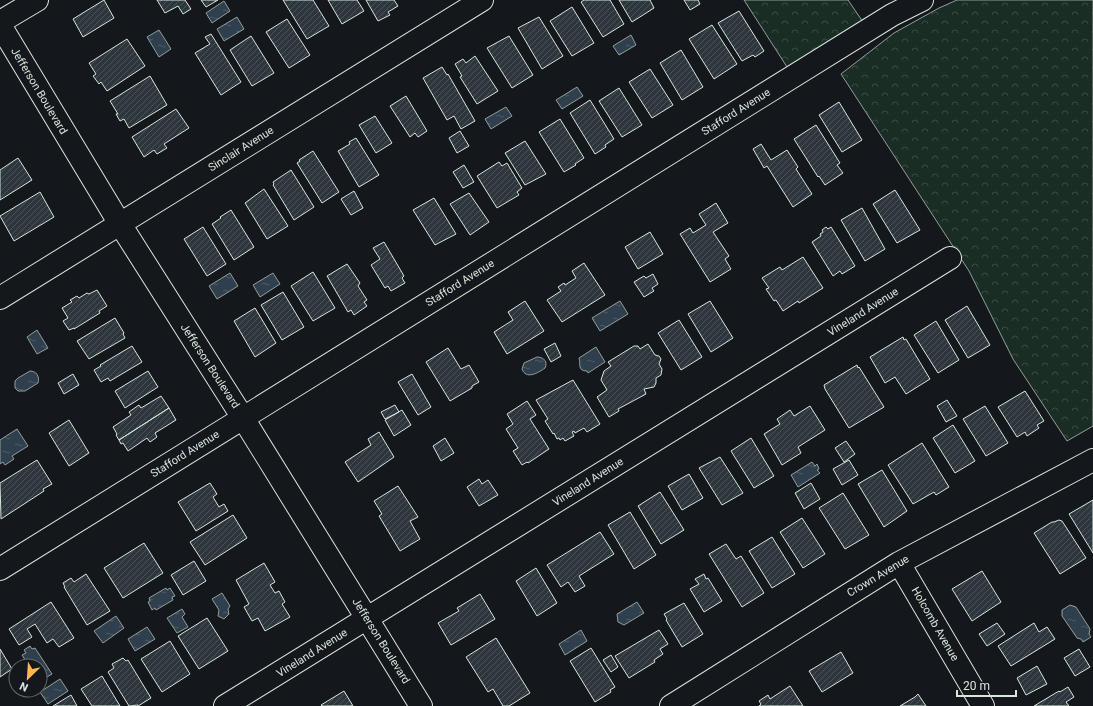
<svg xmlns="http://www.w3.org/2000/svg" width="1093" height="706" viewBox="0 0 1093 706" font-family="Roboto,sans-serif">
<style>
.forest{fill:url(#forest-crowns);stroke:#939e99}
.water{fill:url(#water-ripples);stroke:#939e99}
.building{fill:url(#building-hatch);stroke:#d8e6dc}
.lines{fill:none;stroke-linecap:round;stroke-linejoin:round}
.minor-casing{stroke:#d8e6dc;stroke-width:24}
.minor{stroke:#14181c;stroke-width:22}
.labels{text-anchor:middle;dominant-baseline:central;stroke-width:3;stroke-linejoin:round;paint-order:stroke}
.street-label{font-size:11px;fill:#d8e6dc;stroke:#14181c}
</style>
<defs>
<pattern id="forest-crowns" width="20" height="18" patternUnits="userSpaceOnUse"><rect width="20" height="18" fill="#1a2d24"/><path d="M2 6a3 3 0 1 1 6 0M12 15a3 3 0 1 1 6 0" fill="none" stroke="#3b4b43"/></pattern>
<pattern id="water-ripples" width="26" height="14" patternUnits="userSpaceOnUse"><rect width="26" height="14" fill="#2f3f4d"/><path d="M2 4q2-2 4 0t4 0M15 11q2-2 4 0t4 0" fill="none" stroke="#4c5b66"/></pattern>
<pattern id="building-hatch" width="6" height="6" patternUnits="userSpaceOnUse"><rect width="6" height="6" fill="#2c363c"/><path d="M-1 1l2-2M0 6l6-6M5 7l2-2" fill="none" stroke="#4a5358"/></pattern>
</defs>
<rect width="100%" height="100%" fill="#14181c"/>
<path class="forest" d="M744,0H848L863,22L787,67Z
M957,0H1093V426L1067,441L1013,359L969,271L841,74L894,33L939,8Z"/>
<path class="water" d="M224,1L230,11L212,23L206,13Z
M237,17L244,29L224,41L217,29Z
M159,30L171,49L159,57L147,37Z
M631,35L636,45L619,55L613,46Z
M577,87L583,96L562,109L556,100Z
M506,107L512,116L491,129L485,119Z
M230,273L238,286L217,299L209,286Z
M273,273L280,284L260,297L253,285Z
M620,301L628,314L600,331L592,318Z
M37,330L48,348L37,354L27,337Z
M596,347L605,362L588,373L587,371C577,371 581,364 579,358Z
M537,357C544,357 548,362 545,368C538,373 526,380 522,369L524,363Z
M30,371C36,371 40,376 38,383L25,391H18L15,388V381L18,378Z
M17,429L28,446L12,456L14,459L5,465L3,462L0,464V440Z
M812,462L815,466L817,464L819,469L817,470L820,473L798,487L791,475Z
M166,588L167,590L170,588L175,596L172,597L173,600L156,610L155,608L152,610L148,602L150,601L149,598Z
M222,593L230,606L228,609L229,614L224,619L218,616L219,610L212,599Z
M637,602L644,613L624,625L618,622L617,614Z
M1070,605L1076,607L1090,629L1089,634L1091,637L1083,642L1081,639L1077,638L1062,616V610Z
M182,609L185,614L182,617L188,627L177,633L167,618Z
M116,616L124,628L103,643L94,631Z
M147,627L155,639L135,651L128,639Z
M581,630L587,641L565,655L559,644Z
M30,646L32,649L35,648L52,674L40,681V666H29L22,655L26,653L24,650Z
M60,679L68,691L48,704L40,692Z"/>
<path class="building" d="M104,0L114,18L83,37L73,19Z
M157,0H185L191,9L183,14L178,6L165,13Z
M201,0H218L206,7Z
M283,0H313L329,26L307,39Z
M328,0H357L364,11L342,24Z
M366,0H394L398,6L388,12L390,15L378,21Z
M584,0H610L624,24L603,37L581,2Z
M619,0H650L654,8L632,22Z
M684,0H698L700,4L690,10Z
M572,7L594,43L572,56L550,21Z
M739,11L764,51L755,57L753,55L742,61L718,23Z
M539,17L563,56L542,69L518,28Z
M287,19L310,55L289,68L266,32Z
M712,25L737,64L714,79L689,39Z
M211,34L241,82L221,95L195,53L210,44L205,37Z
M251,36L274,73L252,86L230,50Z
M509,36L533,75L512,88L487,48Z
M127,39L145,66L107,91L101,82L99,84L93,76L96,74L89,63Z
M681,50L703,87L682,100L660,63Z
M475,56L498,91L477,104L460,77L462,76L455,64L463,59L466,63Z
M442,67L447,75L448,74L475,121L461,129L454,116L447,120L423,78Z
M650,69L673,105L652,118L629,82Z
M150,76L167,105L129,128L124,119L120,121L116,114H118L110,101Z
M619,88L642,125L622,137L599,101Z
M406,96L427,131L418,137L415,133L410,137L390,106Z
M590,100L614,139L605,145L606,147L595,154L570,113Z
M839,102L862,140L842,152L819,115Z
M176,109L189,128L164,144L167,148L157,154L154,150L144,157L132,137Z
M375,116L392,143L376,153L359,125Z
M560,119L584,158L575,164L576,165L564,172L539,132Z
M816,125L840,163L837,165L843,173L825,185L819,176L818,177L794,139Z
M460,131L469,146L457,153L449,138Z
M356,138L379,175L359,187L338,151L350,144L349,142Z
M525,141L546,174L525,185L505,153Z
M761,144L771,160L787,150L798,167L796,169L812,194L793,207L767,166L764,168L753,149Z
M313,151L339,192L322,203L297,163L300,161L299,160Z
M18,158L32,180L0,200V170Z
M499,162L502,166L507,163L522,188L517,192L519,195L497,208L477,176Z
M464,165L474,182L463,188L453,172Z
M291,170L314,207L294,220L273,185L274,184L273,182Z
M264,189L288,226L267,239L245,203Z
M895,190L920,230L897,243L873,204Z
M354,191L363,208L351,215L341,199Z
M40,192L54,217L14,241L0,216Z
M469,193L489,222L470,235L450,204Z
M434,198L456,234L435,245L413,210Z
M716,203L728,223L713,232L729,256L725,259L731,269L710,282L680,234L690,228L693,233L706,225L699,214Z
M862,208L885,249L865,261L841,220Z
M231,210L254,247L234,260L212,224L221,218L220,217Z
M203,227L226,264L207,276L184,239Z
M826,227L828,229L831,227L855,266L842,274L840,271L833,276L812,242L821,236L820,234L823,232L822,230Z
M650,232L663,254L638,269L625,247Z
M384,242L404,276L402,278L405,283L391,291L388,286L385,288L371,265L380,259L373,248Z
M803,257L823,288L799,303L798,301L783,311L776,300L774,301L766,289L769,288L762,278L780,267L782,270Z
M584,263L605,295L562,322L547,300L561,291L558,287L564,283L565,285L576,278L572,271Z
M347,264L360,283L358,286L367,300L364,302L367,306L354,315L351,310L348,312L327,276Z
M313,272L335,308L313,321L291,286Z
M653,274L658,284L652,288L654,291L644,297L634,282L644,276L646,278Z
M97,290L107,306L99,311L100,313L74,329V328L69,330L63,321L68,318L62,308L72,302L70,300L77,296L79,298L87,293L89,294Z
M283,292L304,327L282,340L261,305Z
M525,301L544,331L507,354L494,332L513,320L508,312Z
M710,301L733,338L711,352L688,314Z
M967,306L990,345L968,358L945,320Z
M255,308L276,343L255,357L234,321Z
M115,318L124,333L123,334L125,338L89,359L77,341Z
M679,320L702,357L681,370L658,333Z
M936,321L959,360L938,373L914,335Z
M903,337L904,340L906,339L930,379L906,394L895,377L885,383L870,357Z
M555,343L561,356L551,362L544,349Z
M648,344L655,355L659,356L661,359L659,364L662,369L661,375L656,378V383L654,387L644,389L646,394L618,409L619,411L609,417L597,397L607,390L601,380L604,371L611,366L608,362L634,346H638L640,349Z
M132,346L142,362L110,381L108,378L101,382L94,370L101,366L100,365Z
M448,348L461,369L469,365L479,382L472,386V388L450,401L426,362Z
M857,365L858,368L859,367L884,407L849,428L825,389L824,385Z
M148,371L158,387L125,408L115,391Z
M73,374L79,385L64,394L58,383Z
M412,374L431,407L418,415L398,382Z
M573,380L600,424L587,432L584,428L575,433L574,431L572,432L574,436L565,441L563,438L560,440L559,438L557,439L554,433L553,434L545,421L548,419L536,400Z
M1025,391L1044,421L1037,425L1039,428L1027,436L1025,432L1017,437L998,407Z
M161,396L169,408L119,440L116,435L117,434L113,427L131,415L129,412L139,405L141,408Z
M947,400L957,416L946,422L937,406Z
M527,401L536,415L530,419L549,449L528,463L527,462L522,465L513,451L518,448L506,429L513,424L507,414Z
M395,405L399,412L385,419L381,412Z
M810,406L825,430L798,447L801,453L782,465L764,434L780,424L777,419L790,410L794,416Z
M985,406L1008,443L986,456L963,419Z
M169,408L176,420L155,433L157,437L150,442L147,438L128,451L123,443L121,444L119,440Z
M402,410L411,425L394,436L385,420Z
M69,420L89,453L69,466L49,433Z
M953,425L975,461L955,473L933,438Z
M379,432L394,457L358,482L345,462L371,445L368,439Z
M445,438L454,453L441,461L433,446Z
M751,438L774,476L754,488L731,451Z
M846,441L855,454L844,462L835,448Z
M922,443L949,487L936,495L934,492L913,504L888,465Z
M720,457L743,493L722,505L699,468Z
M37,460L52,484L43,489L44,491L1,519L0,483Z
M849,460L858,475L842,485L833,469Z
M882,470L907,511L884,527L858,484Z
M689,474L703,498L682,510L668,486Z
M479,479L482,484L488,480L498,495L479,506L467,487Z
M210,483L217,494L213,497L219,507L224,504L228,511L196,531L178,502Z
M811,483L820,499L804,509L795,493Z
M398,486L418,517L410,521L420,539L400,551L379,516L382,514L374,501Z
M660,492L684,530L661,544L638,506Z
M843,493L869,535L845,549L819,508Z
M1093,500V553L1069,514Z
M630,512L656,555L634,569L608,525Z
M233,515L247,538L205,565L190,542Z
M802,518L825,554L803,568L780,532Z
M1059,520L1062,521L1086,558L1060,574L1034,533L1052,522H1054Z
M600,532L614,554L579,576L585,586L575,592L568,582L561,587L547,565Z
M772,537L795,574L772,588L749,551Z
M144,543L163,573L123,598L104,568Z
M726,544L736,559L741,556L764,593L742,607L709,554Z
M194,561L206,581L183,595L171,575Z
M264,563L275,582L270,585L275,593L279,591L285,602L282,604L290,617L265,631L258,618L252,621L244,607L249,604L236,580Z
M536,568L557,603L537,616L516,581Z
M982,571L1001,602L972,621L952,589Z
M86,574L110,611L87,625L64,587H65L63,583L71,578L74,582Z
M704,574L706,579L708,578L722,601L704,612L690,589L699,584L695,579Z
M480,594L495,619L451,645L438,623L459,611L457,608Z
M51,602L74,638L59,647L53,639L47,643L35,624L27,629L32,637L19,645L9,629Z
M684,603L703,634L682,647L666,620L667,619L664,614Z
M207,618L228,651L199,669L178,636Z
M997,623L1005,634L987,646L979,634Z
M1034,623L1039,632L1047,627L1055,639L1011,666L998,646Z
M659,630L668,644L660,649L663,654L654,660L655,662L629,678L615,656Z
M496,638L530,693L509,706H503L493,689L488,692L466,657Z
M170,641L190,674L162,692L141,659Z
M591,648L615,687L610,690L611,692L595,702L570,661Z
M0,649L12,669L0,677Z
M1079,649L1090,667L1075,676L1064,658Z
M841,652L853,673L822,692L809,671Z
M611,655L618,667L611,672L603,660Z
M123,658L126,661L128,660L151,698L138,706V705L129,706L108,672L114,668L112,664Z
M1037,666L1047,684L1026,695L1017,678Z
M102,676L120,706H92L81,689Z
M790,686L803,706H759L761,704L759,701L768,695L770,699Z
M1068,687L1074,697L1066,702L1069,706H1034L1059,691L1060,692Z
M344,691L353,706H322L321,705Z
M918,694L926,706H900L915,697Z
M71,695L77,706H53Z"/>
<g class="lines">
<defs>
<path id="minor" d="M0,22L37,0
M0,25L120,224L243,418L421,706
M0,298L482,0
M899,563L983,706
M0,569L892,15L922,0
M225,706L950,258
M671,706L899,563L1093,460"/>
</defs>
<use href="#minor" class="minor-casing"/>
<use href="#minor" class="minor"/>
</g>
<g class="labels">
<g class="street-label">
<text transform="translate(39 91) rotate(59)">Jefferson Boulevard</text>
<text transform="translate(736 112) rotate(-32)">Stafford Avenue</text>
<text transform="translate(241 149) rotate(-32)">Sinclair Avenue</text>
<text transform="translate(460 283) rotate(-32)">Stafford Avenue</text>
<text transform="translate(863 312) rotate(-32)">Vineland Avenue</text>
<text transform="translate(210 366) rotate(57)">Jefferson Boulevard</text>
<text transform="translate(185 454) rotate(-32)">Stafford Avenue</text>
<text transform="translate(588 482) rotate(-32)">Vineland Avenue</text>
<text transform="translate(878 576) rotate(-31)">Crown Avenue</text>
<text transform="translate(935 624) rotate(60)">Holcomb Avenue</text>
<text transform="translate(381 641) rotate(58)">Jefferson Boulevard</text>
<text transform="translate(312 653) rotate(-32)">Vineland Avenue</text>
</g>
</g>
<g transform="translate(28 678) rotate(205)"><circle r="19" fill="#14181c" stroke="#626a69"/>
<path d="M0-3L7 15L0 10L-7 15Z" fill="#ffb74d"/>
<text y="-6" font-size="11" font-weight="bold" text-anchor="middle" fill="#d8e6dc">N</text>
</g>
<path d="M957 690v6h59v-6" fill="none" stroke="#d8e6dc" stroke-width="2"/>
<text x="963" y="690" font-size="12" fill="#d8e6dc" stroke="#14181c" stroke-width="3" paint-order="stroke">20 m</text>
</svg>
